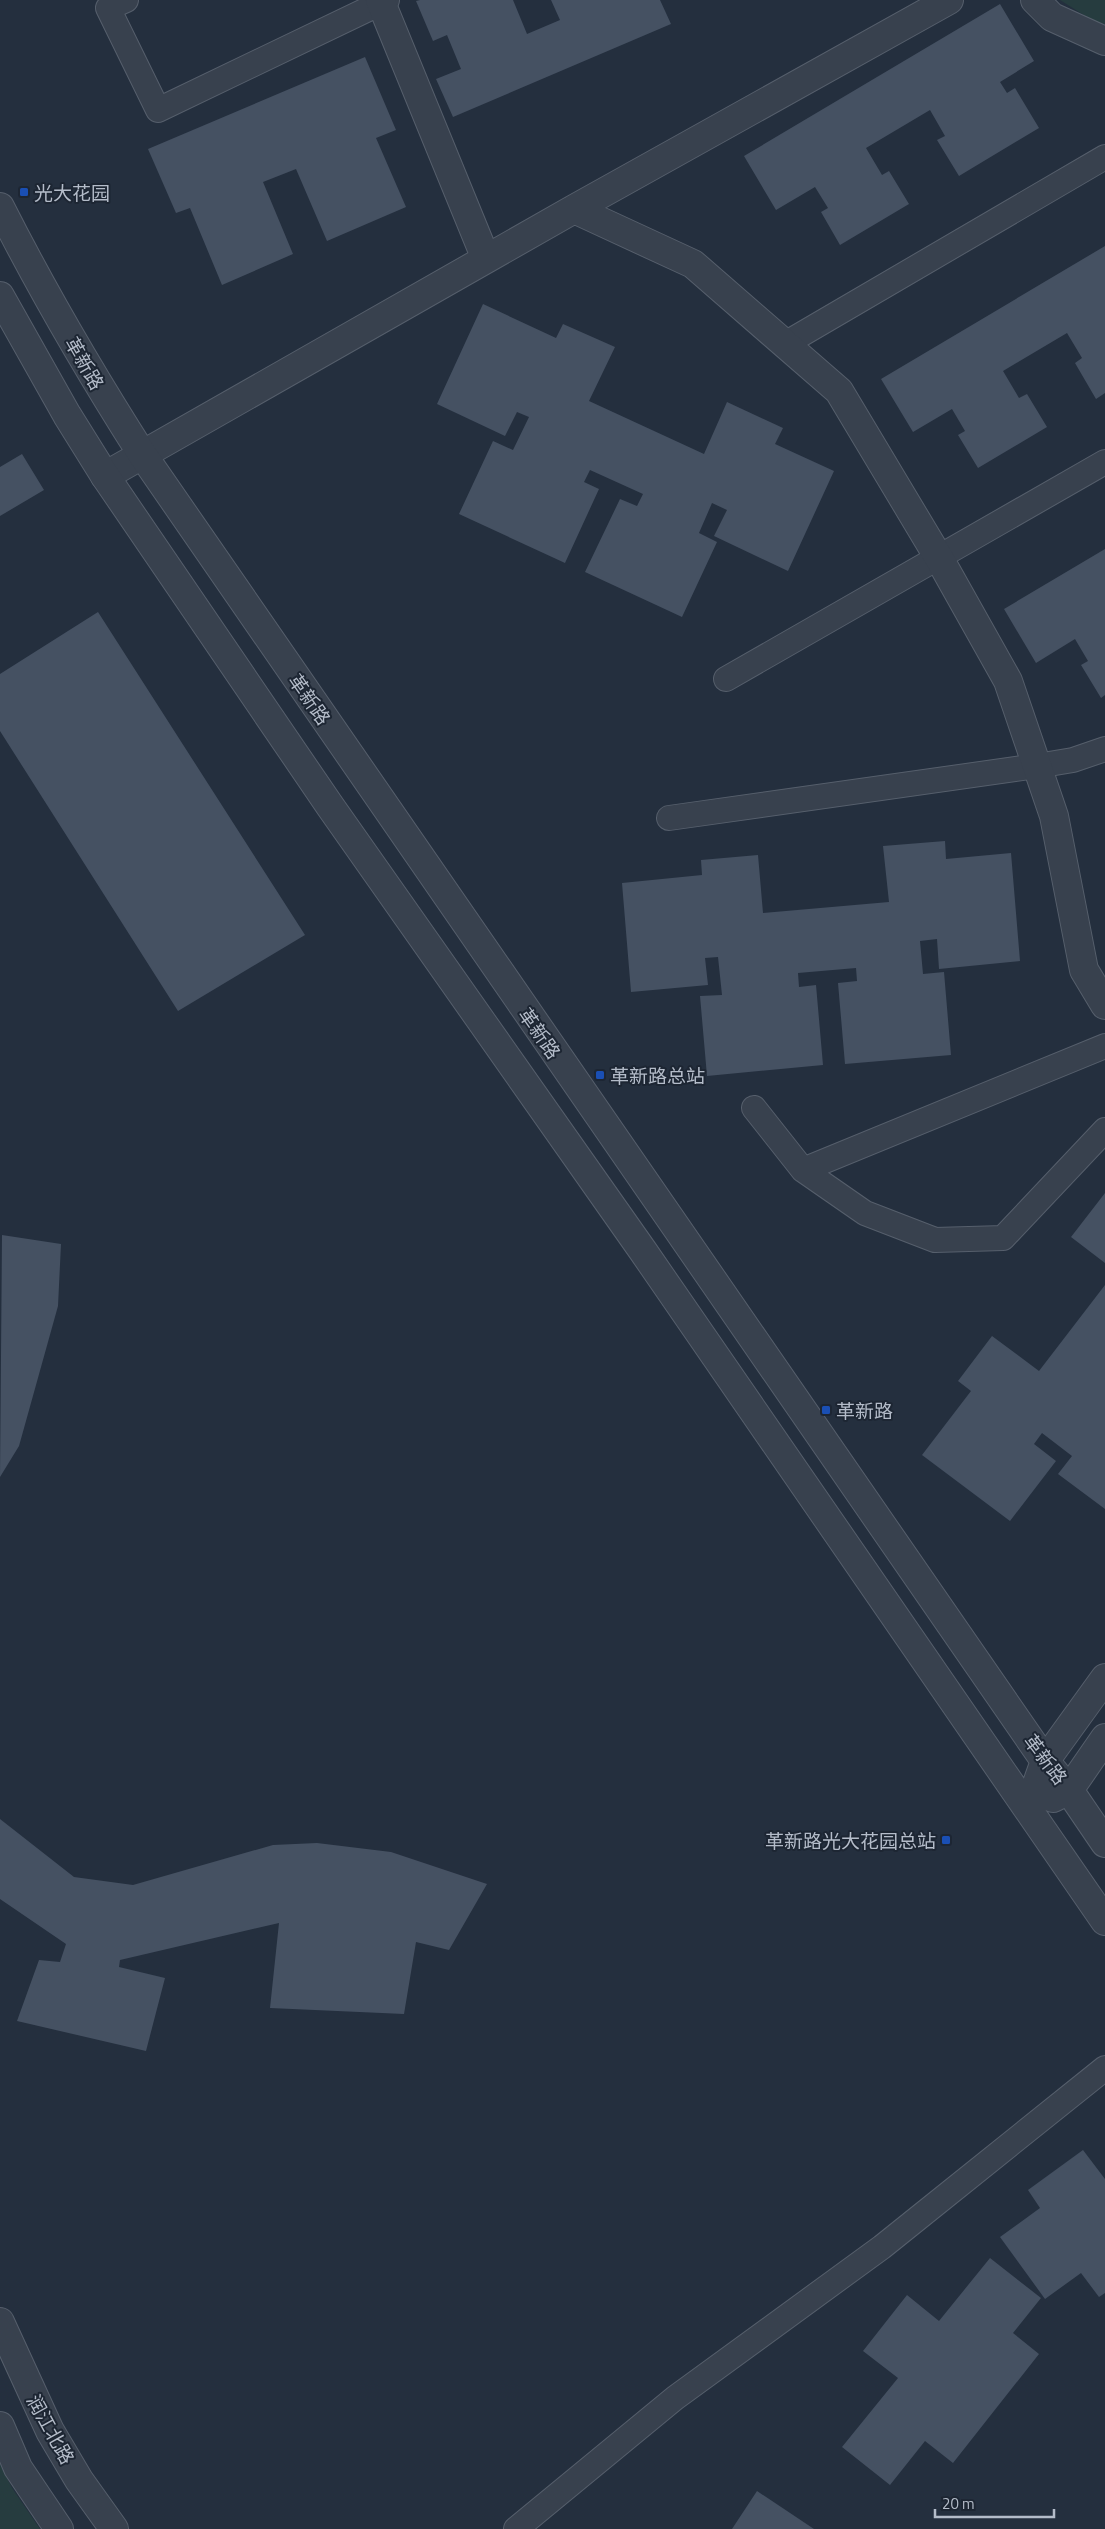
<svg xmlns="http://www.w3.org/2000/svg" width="1105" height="2529" viewBox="0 0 1105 2529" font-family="'Titillium Web','Noto Sans SC',sans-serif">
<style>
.green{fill:#263c3f}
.building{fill:#455162}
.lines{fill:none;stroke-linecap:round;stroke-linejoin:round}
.service-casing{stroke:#565f6c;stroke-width:26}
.minor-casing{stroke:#565f6c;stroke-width:30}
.tertiary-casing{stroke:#565f6c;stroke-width:30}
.service{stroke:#38414e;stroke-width:24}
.minor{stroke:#38414e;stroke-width:28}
.tertiary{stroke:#38414e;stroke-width:28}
.transit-dot{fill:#1a4fb4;stroke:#1d2633;stroke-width:2}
.labels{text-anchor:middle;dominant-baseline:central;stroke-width:4;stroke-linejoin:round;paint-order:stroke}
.poi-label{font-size:19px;fill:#b4bcc9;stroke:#1d2633;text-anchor:start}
.street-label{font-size:19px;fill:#b4bcc9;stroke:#1d2633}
</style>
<rect width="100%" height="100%" fill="#242f3e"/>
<path class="green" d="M1060,0H1105V24L1095,22Z
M0,2464L12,2488L40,2529H0Z"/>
<path class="building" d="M420,0H513L527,34L560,20L551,0H660L671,24L453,117L436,79L461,69L447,35L433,41L416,1Z
M1000,4L1034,61L1000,82L1007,93L1015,88L1039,128L959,176L937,140L945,136L930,110L866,148L882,175L889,171L909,204L840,245L821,212L828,208L815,187L776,210L744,156Z
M365,57L396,130L376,138L406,207L327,241L296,169L263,182L293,254L222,285L190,208L176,213L148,149Z
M1105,246V393L1096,399L1075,363L1082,358L1067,333L1003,371L1019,398L1027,394L1047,427L978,468L958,435L965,431L952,409L913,432L881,379Z
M483,304L556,338L563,324L615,347L589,401L704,454L727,402L783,428L775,444L834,471L788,571L714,536L727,510L712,503L699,533L717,542L682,617L585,572L620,499L637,506L643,494L590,470L584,482L599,489L565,563L459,514L493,441L513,450L529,417L517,412L505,436L437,404Z
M22,454L44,490L0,516V467Z
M1105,549V695L1101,698L1081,665L1088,661L1075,639L1036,663L1004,609Z
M98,612L305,935L178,1011L0,731V674Z
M945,841L946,859L1011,853L1020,961L939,969L937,939L920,941L923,974L944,972L951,1055L845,1064L838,983L857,981L856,968L798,973L799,987L816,985L823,1065L707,1076L700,996L722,995L718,957L705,958L708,985L631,992L622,883L702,875L701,860L758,855L763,913L889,902L883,846Z
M1105,1193V1263L1071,1237Z
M2,1235L61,1244L58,1306L19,1446L0,1477Z
M1105,1285V1509L1058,1474L1072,1456L1042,1433L1034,1444L1056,1461L1010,1521L922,1455L971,1391L958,1381L992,1336L1039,1371Z
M0,1819L74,1877L133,1885L273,1845L317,1843L391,1852L487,1884L449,1950L416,1942L404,2014L270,2008L279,1923L120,1960L119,1967L165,1978L146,2051L17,2021L39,1960L60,1962L66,1944L0,1899Z
M1083,2150L1105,2179V2293L1099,2297L1081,2273L1045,2299L1000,2237L1040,2208L1028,2190Z
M990,2258L1041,2298L1013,2333L1039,2354L953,2463L925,2441L890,2485L842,2447L898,2378L863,2351L907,2295L939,2321Z
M757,2491L814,2529H732Z"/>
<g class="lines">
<defs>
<path id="service" d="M126,0L108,8L158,110L387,0
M785,344L1105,157
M726,679L1105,462
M669,818L1037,766L1073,760L1105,749
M754,1108L803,1170L865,1213L935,1240L1003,1238L1105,1130
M803,1170L1105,1046
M516,2529L675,2398L882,2247L1105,2068"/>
<path id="minor" d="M380,0L486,259
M1035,0L1052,17L1105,41
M574,209L693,264L839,391L939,558L1008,681L1054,816L1084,970L1105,1005
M105,476L574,209L949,0"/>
<path id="tertiary" d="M0,207C43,292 91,374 142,454L1045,1761L1069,1790L1105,1843
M0,296L67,415L105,476L330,806L643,1251L1105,1921
M1053,1798L1069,1790L1105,1738
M1028,1809L1045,1761L1105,1678
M0,2322L50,2431L79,2480L114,2529
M0,2426L18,2468L59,2529"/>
</defs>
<use href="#service" class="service-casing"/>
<use href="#minor" class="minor-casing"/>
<use href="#tertiary" class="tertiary-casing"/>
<use href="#service" class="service"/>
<use href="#minor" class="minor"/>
<use href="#tertiary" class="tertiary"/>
</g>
<g class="transit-dot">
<rect x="19" y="187" width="10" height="10" rx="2.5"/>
<rect x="595" y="1070" width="10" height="10" rx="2.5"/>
<rect x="821" y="1405" width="10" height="10" rx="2.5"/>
<rect x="941" y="1835" width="10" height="10" rx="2.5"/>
</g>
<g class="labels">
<g class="poi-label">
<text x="34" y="192">光大花园</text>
<text x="610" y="1075">革新路总站</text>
<text x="836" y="1410">革新路</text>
<text x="936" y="1840" text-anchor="end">革新路光大花园总站</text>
</g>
<g class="street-label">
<text transform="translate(85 363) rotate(60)">革新路</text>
<text transform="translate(310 699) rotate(55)">革新路</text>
<text transform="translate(540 1033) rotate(55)">革新路</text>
<text transform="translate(1046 1759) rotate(53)">革新路</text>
<text transform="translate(51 2429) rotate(61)">润江北路</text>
</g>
</g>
<path d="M935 2509v8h119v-8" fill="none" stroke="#b4bcc9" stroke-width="2.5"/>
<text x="942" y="2509" font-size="15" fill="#b4bcc9" stroke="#1d2633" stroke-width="4" paint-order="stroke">20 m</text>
</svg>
